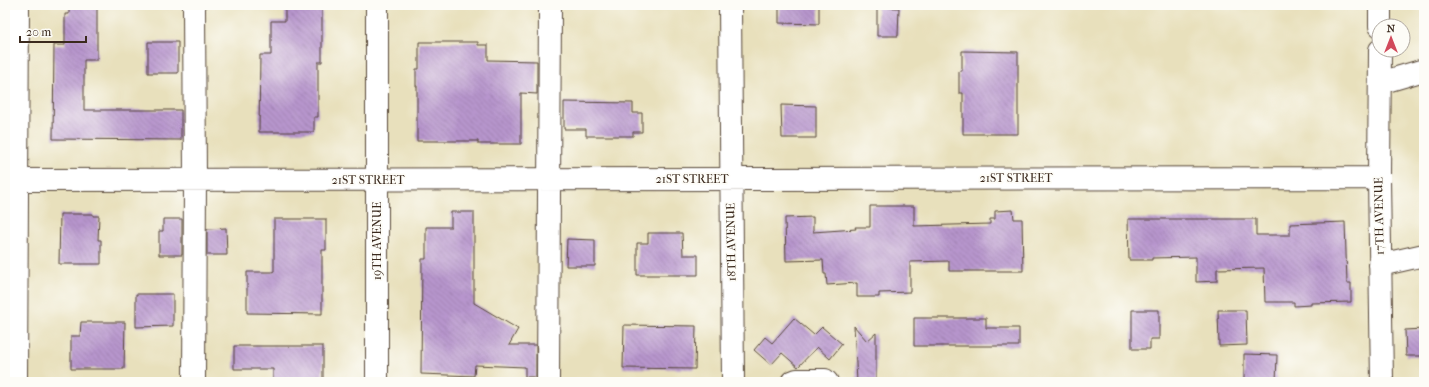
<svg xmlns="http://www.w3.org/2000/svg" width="1429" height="387" viewBox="0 0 1429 387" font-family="'IM FELL French Canon',serif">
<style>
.building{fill:url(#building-back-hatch)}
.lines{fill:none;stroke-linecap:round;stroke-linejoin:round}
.minor-casing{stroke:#554536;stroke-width:24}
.minor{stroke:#fff;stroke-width:22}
.labels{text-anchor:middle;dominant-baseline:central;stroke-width:3.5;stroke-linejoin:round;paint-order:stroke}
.street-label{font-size:12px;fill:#3b2a1e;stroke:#fdfcf7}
</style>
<defs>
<pattern id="building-back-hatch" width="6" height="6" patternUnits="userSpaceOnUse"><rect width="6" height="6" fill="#b795cd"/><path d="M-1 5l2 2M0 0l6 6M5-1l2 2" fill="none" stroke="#967aa6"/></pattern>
</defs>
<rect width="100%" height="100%" fill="#fdfcf7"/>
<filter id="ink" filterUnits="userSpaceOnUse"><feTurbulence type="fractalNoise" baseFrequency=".025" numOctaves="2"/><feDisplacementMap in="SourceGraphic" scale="8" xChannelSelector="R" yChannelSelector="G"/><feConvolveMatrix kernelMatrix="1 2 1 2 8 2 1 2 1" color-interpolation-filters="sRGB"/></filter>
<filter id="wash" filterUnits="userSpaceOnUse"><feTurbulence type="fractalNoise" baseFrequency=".012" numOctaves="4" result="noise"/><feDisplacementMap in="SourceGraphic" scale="16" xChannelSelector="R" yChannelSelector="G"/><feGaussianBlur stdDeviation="0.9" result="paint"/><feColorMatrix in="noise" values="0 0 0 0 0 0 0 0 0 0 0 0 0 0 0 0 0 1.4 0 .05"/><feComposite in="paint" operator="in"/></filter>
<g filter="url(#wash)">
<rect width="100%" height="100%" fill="#e8e0bc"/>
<g id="blocks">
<path class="building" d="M69,5H97V60H84V110H181V140L53,139L54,45H65V14H69Z
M285,5H322V62H318V117H314V132H259L260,55H271V21H285Z
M779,5H819V24L779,23Z
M877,7L899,8L898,36H877Z
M148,42H178V73H148Z
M419,42H478V45H488V60L537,61V94L521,93V144H478V141H417V86H416V69H419Z
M962,51L1018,52V134H963V93H959V71H962Z
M564,102L633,103V113H642V132H633V136H586V129H564Z
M781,105L816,106V138H782Z
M870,206H914V226L990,224V219H995V211L1013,210L1014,219H1022L1023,271H949V261L910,262V292L879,293V297H857V283L827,285L826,274H824L823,260L786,261L785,218L813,217V232L856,229L855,227H870Z
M451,212H474V303L518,329L509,345H536V377H525V367L475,365L474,376L421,374L422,259H426V227H451Z
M60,214H93V216H99L98,240H101V264H59Z
M163,219H182V255H159V231H163Z
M274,219H326V250H322V314L247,313V272H272L274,271Z
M1128,219H1256V235H1290V224L1345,222L1347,283H1351V302L1311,303V305L1294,306V302H1265L1264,268L1217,269V281L1196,282V257L1152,258V260H1129Z
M226,228L227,255H207V229Z
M648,233H682L683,255H698V275H637V243H648Z
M567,239L595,240V266H566Z
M136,294H173V326L136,327Z
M1132,310H1159V339H1150V349H1132Z
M1218,310H1246L1247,345L1219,346Z
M794,318L814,335L822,327L842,344L830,359L817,347L798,367L782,353L771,365L754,350L765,337L772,343Z
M914,318H986V328H1019V346H914Z
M81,322H125L124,369H71V336H80Z
M624,325L696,326L695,369L623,368Z
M854,326L867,341L876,333V382H857Z
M1424,329V356H1406L1405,330Z
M234,346H323V382H273V369H234Z
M1244,354L1277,355L1276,382H1244Z"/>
</g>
</g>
<g filter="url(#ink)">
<use href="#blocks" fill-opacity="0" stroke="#554536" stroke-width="1"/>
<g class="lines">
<defs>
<path id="minor" d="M730,5L733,382
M1380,26V5
M1380,50L1379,178L1382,382
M1380,83L1424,70
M5,180L1379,178
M1380,265L1424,255
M16,382L18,5
M194,382L195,180L194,5
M377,382V5
M548,382L550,5
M792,382L797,380H825L827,382"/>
</defs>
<use href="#minor" class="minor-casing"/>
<use href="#minor" class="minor"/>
</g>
</g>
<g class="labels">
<g class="street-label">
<text x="1016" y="178">21ST STREET</text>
<text x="692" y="179">21ST STREET</text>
<text x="368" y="180">21ST STREET</text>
<text transform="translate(1379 216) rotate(-91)">17TH AVENUE</text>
<text transform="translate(377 241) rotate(-90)">19TH AVENUE</text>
<text transform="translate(731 242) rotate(-91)">18TH AVENUE</text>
</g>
</g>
<rect width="1429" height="387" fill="none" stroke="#fdfcf7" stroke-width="20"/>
<g transform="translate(1391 38)"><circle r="19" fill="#fdfcf7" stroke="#afa8a0"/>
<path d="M0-3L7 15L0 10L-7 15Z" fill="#d1495b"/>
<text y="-6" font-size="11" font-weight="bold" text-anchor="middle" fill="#3b2a1e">N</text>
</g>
<path d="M20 36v6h66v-6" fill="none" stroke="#3b2a1e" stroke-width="2"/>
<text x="26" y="36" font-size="12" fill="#3b2a1e" stroke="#fdfcf7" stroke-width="3" paint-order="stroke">20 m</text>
</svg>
